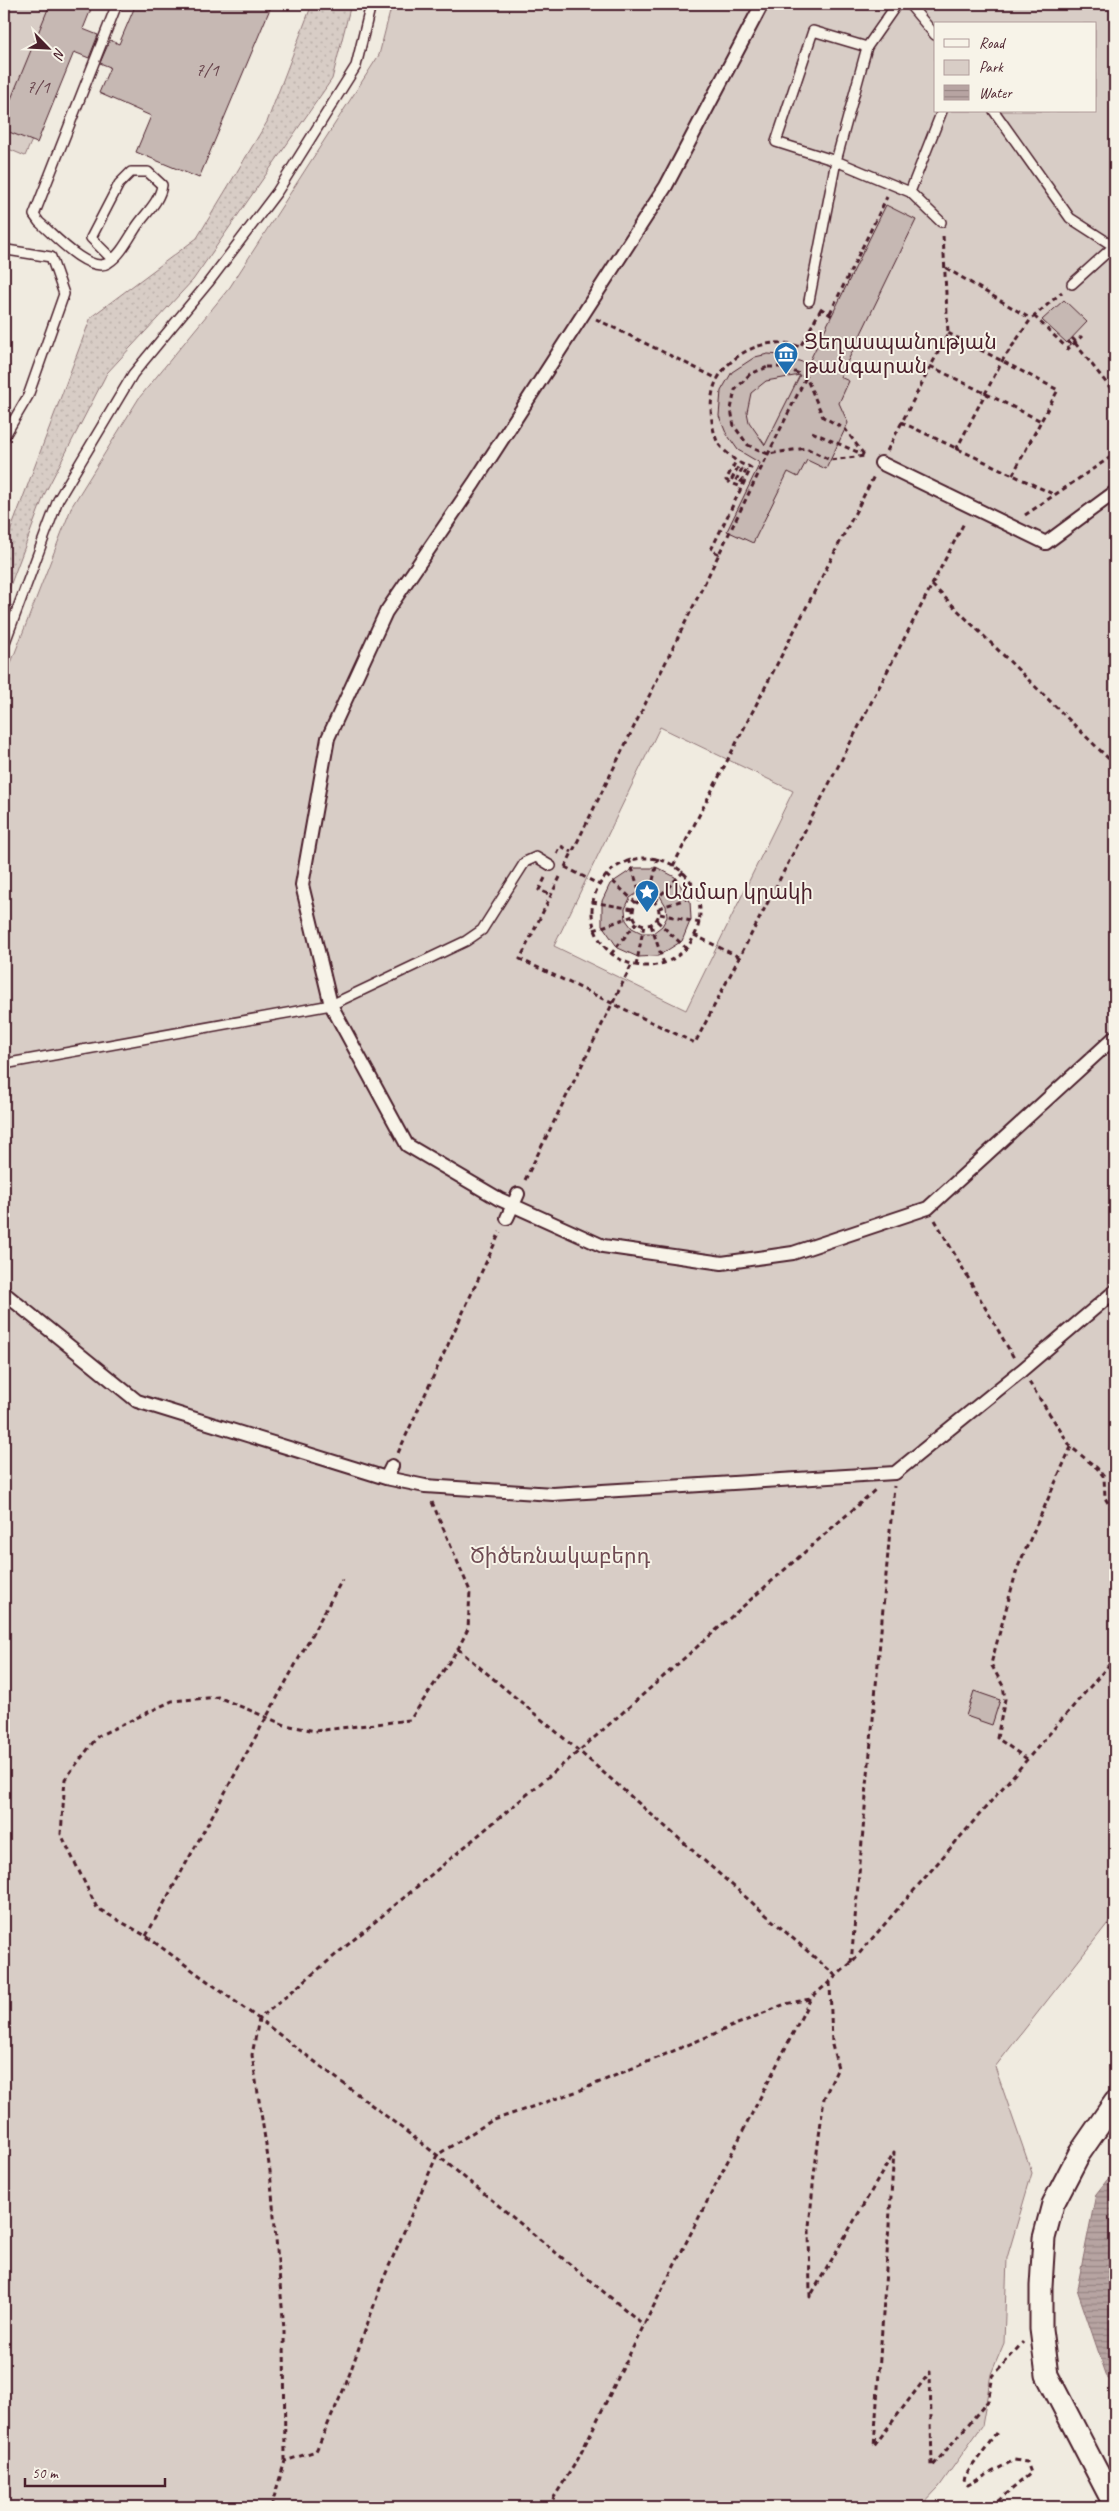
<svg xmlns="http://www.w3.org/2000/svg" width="1119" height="2511" viewBox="0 0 1119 2511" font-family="Caveat,'Noto Sans Armenian',sans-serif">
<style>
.grass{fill:url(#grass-dots);stroke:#917678}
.park{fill:#d8cdc6;stroke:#917678;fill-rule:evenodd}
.water{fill:url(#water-rules);stroke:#8b6f72}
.building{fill:#c6b8b3;stroke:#4a1f2b;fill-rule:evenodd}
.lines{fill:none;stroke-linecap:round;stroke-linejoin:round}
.service-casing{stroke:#4a1f2b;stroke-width:12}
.pedestrian-casing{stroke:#4a1f2b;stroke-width:16}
.tertiary-casing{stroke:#4a1f2b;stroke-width:25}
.path{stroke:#4a1f2b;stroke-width:3;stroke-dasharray:5 4;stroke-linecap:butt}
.service{stroke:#f7f3e8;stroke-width:9}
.pedestrian{stroke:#f7f3e8;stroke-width:12}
.tertiary{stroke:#f7f3e8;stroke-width:21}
.labels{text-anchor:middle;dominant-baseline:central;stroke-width:4;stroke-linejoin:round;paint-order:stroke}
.number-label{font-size:19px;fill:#69454d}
.poi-label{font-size:21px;fill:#4a1f2b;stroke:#f7f3e8;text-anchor:start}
.park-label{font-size:21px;fill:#6e4a52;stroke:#f7f3e8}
</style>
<defs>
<pattern id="grass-dots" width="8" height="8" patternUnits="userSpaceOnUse" patternTransform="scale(1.25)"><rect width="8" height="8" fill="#d8cdc6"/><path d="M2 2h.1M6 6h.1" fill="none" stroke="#bbb0aa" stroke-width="1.8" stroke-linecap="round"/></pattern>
<pattern id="water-rules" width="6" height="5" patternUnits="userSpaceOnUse" patternTransform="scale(1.25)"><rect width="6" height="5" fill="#b7a4a2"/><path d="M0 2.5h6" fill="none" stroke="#978584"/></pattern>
</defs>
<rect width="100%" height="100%" fill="#f0ebe0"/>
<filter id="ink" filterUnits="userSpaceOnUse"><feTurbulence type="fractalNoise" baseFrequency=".02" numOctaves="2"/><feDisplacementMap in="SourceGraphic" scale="10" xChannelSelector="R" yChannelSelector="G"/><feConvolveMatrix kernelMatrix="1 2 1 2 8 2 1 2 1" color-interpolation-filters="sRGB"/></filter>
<g filter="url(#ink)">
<path class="grass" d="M312,4H351L332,79L193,280L107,373L45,493L4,602V548L91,317L197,238L267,122Z"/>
<path class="park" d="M4,4H91L25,156L4,147Z
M392,4H1115V1914L995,2067L1032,2173L1007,2258L1004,2343L991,2374L982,2426L939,2487L920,2507H4V681L72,506L139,398L230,287L379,55ZM935,24H1095V111H935ZM660,727L793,791L686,1010L554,946Z"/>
<path class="water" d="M1115,2170V2390L1106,2374L1077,2289L1096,2194Z"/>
<path class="building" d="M50,4H93L83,29L98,35L89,58L74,52L37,143L4,130V116Z
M136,4H272L199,178L136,152L151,116L99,93L110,67L100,63L110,40L119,44Z
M886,205L916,220L840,377L849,381L839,403L848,423L826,469L807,460L798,477L788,472L753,543L727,531L760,463L738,450L726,433L719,416L721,391L732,372L755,357L768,354L781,355L808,364ZM800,375L765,445L749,422L747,412L751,393L766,381Z
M1064,300L1087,322L1067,343L1042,320Z
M634,868H658L675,877L690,901L691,919L682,941L658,956L638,957L618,948L602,925V901L610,884ZM639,892H650L660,896L666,906L667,917L662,926L653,933H642L632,928L626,920L625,909L630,898Z
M974,1691L1000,1700L992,1725L966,1716Z"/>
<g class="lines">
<defs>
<path id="service" d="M909,4L935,35
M867,47L813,31L776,142L836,161L910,192L941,222
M994,111L1070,218L1115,247
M910,192L942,111
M4,252L7,250L51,257L64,294L28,396L4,437
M112,259L91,238L119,184L131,172H148L162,185C160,201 146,213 137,226C129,238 121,255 108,263C89,274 54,235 39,222L34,215L117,4
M1072,284L1114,246
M809,301L836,161L867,47L897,4
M4,645L58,500L133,374L208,283L277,192L356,66L371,4
M4,1064L331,1005L466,941L482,930L525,862L536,857L551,866"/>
<path id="pedestrian" d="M762,4L666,186L474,483L386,612L328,738L302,885L331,1005L407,1145L499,1199L603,1246L722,1263L793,1253L928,1208L1115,1037
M881,463L1046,543L1115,492
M507,1218L518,1194
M4,1293L137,1401L386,1478L425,1486L553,1494L895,1473L1021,1371L1115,1291
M386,1478L392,1466"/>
<path id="tertiary" d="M1115,2102L1079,2154L1053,2204L1044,2238L1041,2286V2329L1047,2375L1115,2506"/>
</defs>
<use href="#service" class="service-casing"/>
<use href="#pedestrian" class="pedestrian-casing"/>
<use href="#tertiary" class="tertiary-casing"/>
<path class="path" d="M946,268L1031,319
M820,308L832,316
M830,313L887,197
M1034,316L1068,349L1082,336
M596,319L718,379
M948,333L1058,390L1041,421
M1072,338L1076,342
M1068,341L1072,346
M1075,343L1115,394
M930,366L1041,421L1012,476
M768,367H784L806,377L823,417L845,429L865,456L830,460L806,448L768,454L748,445L734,426L731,409L735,390L750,374Z
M901,422L1055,495
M812,432L864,455
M956,450L1002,361L1031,319L1062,292
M887,451L948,333L943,235
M1025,515L1115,454
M719,554L711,550L751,468L748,466L739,486L734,484L744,465L740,463L730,483L726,480L736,461C730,455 720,448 717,441C710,424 708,395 718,378C734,350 771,335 800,347L821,309
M932,585L1115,765
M557,854L561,846L572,852
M592 912a54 54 0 1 1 108 0a54 54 0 1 1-108 0Z
M629,859L642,899
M673,866L874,476
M565,867L806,377
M565,867L600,885
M606,875L636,903
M560,877L520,959L695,1043L965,521
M545,878L539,890L551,895
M649,898L658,858
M633 912a13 13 0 1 1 26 0a13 13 0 1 1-26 0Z
M655,901L684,871
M592,902L633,909
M659,908L698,895
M660,914L700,923
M657,921L687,949
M651,925L664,964
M594,930L633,916
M694,935L739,957
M611,954L637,922
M636,966L644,925
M525,1180L632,964
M935,1220L1014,1358
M1029,1382L1071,1447L1097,1468L1104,1477L1105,1498L1115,1514
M398,1453L500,1232
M432,1502L470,1591L468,1629L458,1649L410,1720L315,1731L285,1725L218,1697L172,1701L98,1736L65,1779L61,1834L97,1908L146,1936L259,2019L437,2155L644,2325
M458,1649L579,1751L837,1977
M1027,1759L997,1738L1005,1699L1003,1686L991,1664L1017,1569L1071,1447
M146,1936L342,1580
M851,1963L894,1486
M830,1982L832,2045L838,2068L824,2098L814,2175L809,2227L810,2297L894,2152L874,2446L930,2372L932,2467L988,2401L993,2376L1023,2342
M285,2461L284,2329L270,2171L252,2055L259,2019L579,1751L875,1490
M271,2507L285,2461L316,2451L346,2384L383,2280L437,2155L491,2121L581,2090L785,2004L810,1999
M548,2507L578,2459L644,2325L811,1998L851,1963L1115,1658
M991,2507L1031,2473L1027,2462L1014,2460L968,2485L964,2482L965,2476L999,2430"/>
<use href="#service" class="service"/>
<use href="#pedestrian" class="pedestrian"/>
<use href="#tertiary" class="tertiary"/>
</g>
</g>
<defs>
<symbol id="museum-pin" viewBox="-11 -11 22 30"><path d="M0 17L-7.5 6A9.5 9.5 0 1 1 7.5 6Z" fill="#1f6fb2" stroke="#f7f3e8"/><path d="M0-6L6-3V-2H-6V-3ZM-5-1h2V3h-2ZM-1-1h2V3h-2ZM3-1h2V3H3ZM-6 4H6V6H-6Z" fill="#fff"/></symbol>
<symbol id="sight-pin" viewBox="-11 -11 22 30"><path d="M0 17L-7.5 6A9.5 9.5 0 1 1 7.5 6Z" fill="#1f6fb2" stroke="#f7f3e8"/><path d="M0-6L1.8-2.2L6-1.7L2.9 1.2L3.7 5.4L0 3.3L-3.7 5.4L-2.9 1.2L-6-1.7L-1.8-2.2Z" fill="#fff"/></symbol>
</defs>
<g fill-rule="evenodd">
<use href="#museum-pin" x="772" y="340" width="28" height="38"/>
<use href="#sight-pin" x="633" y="878" width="28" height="38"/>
</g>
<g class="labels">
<g class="number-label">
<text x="207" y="70">7/1</text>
<text x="38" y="87">7/1</text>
</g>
<g class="poi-label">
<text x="804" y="342">Ցեղասպանության<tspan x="804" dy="24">թանգարան</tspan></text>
<text x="664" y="892">Անմար կրակի</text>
</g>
<g class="park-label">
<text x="560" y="1556">Ծիծեռնակաբերդ</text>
</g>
</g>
<rect width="1119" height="2511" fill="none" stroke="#f7f3e8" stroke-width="20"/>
<rect x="10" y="10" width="1099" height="2491" fill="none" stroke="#4a1f2b" stroke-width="2" filter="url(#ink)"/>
<rect x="934" y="22" width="162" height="90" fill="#f7f3e8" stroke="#b29e9c"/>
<rect x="944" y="39" width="25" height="8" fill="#f7f3e8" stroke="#b29e9c"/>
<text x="979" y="48" font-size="15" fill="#4a1f2b">Road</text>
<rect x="944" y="60" width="25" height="15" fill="#d8cdc6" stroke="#b29e9c"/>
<text x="979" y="72" font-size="15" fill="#4a1f2b">Park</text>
<rect x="944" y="85" width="25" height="15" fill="url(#water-rules)" stroke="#b29e9c"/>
<text x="979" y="98" font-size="15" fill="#4a1f2b">Water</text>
<g transform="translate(48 48) rotate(114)" stroke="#f7f3e8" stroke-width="4" paint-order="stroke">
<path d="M0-4L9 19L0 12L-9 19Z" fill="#4a1f2b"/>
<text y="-8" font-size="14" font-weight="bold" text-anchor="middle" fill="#4a1f2b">N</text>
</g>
<path d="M25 2478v8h140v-8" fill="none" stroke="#4a1f2b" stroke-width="2.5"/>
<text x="32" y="2478" font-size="15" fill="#4a1f2b" stroke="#f7f3e8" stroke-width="4" paint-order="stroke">50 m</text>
</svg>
